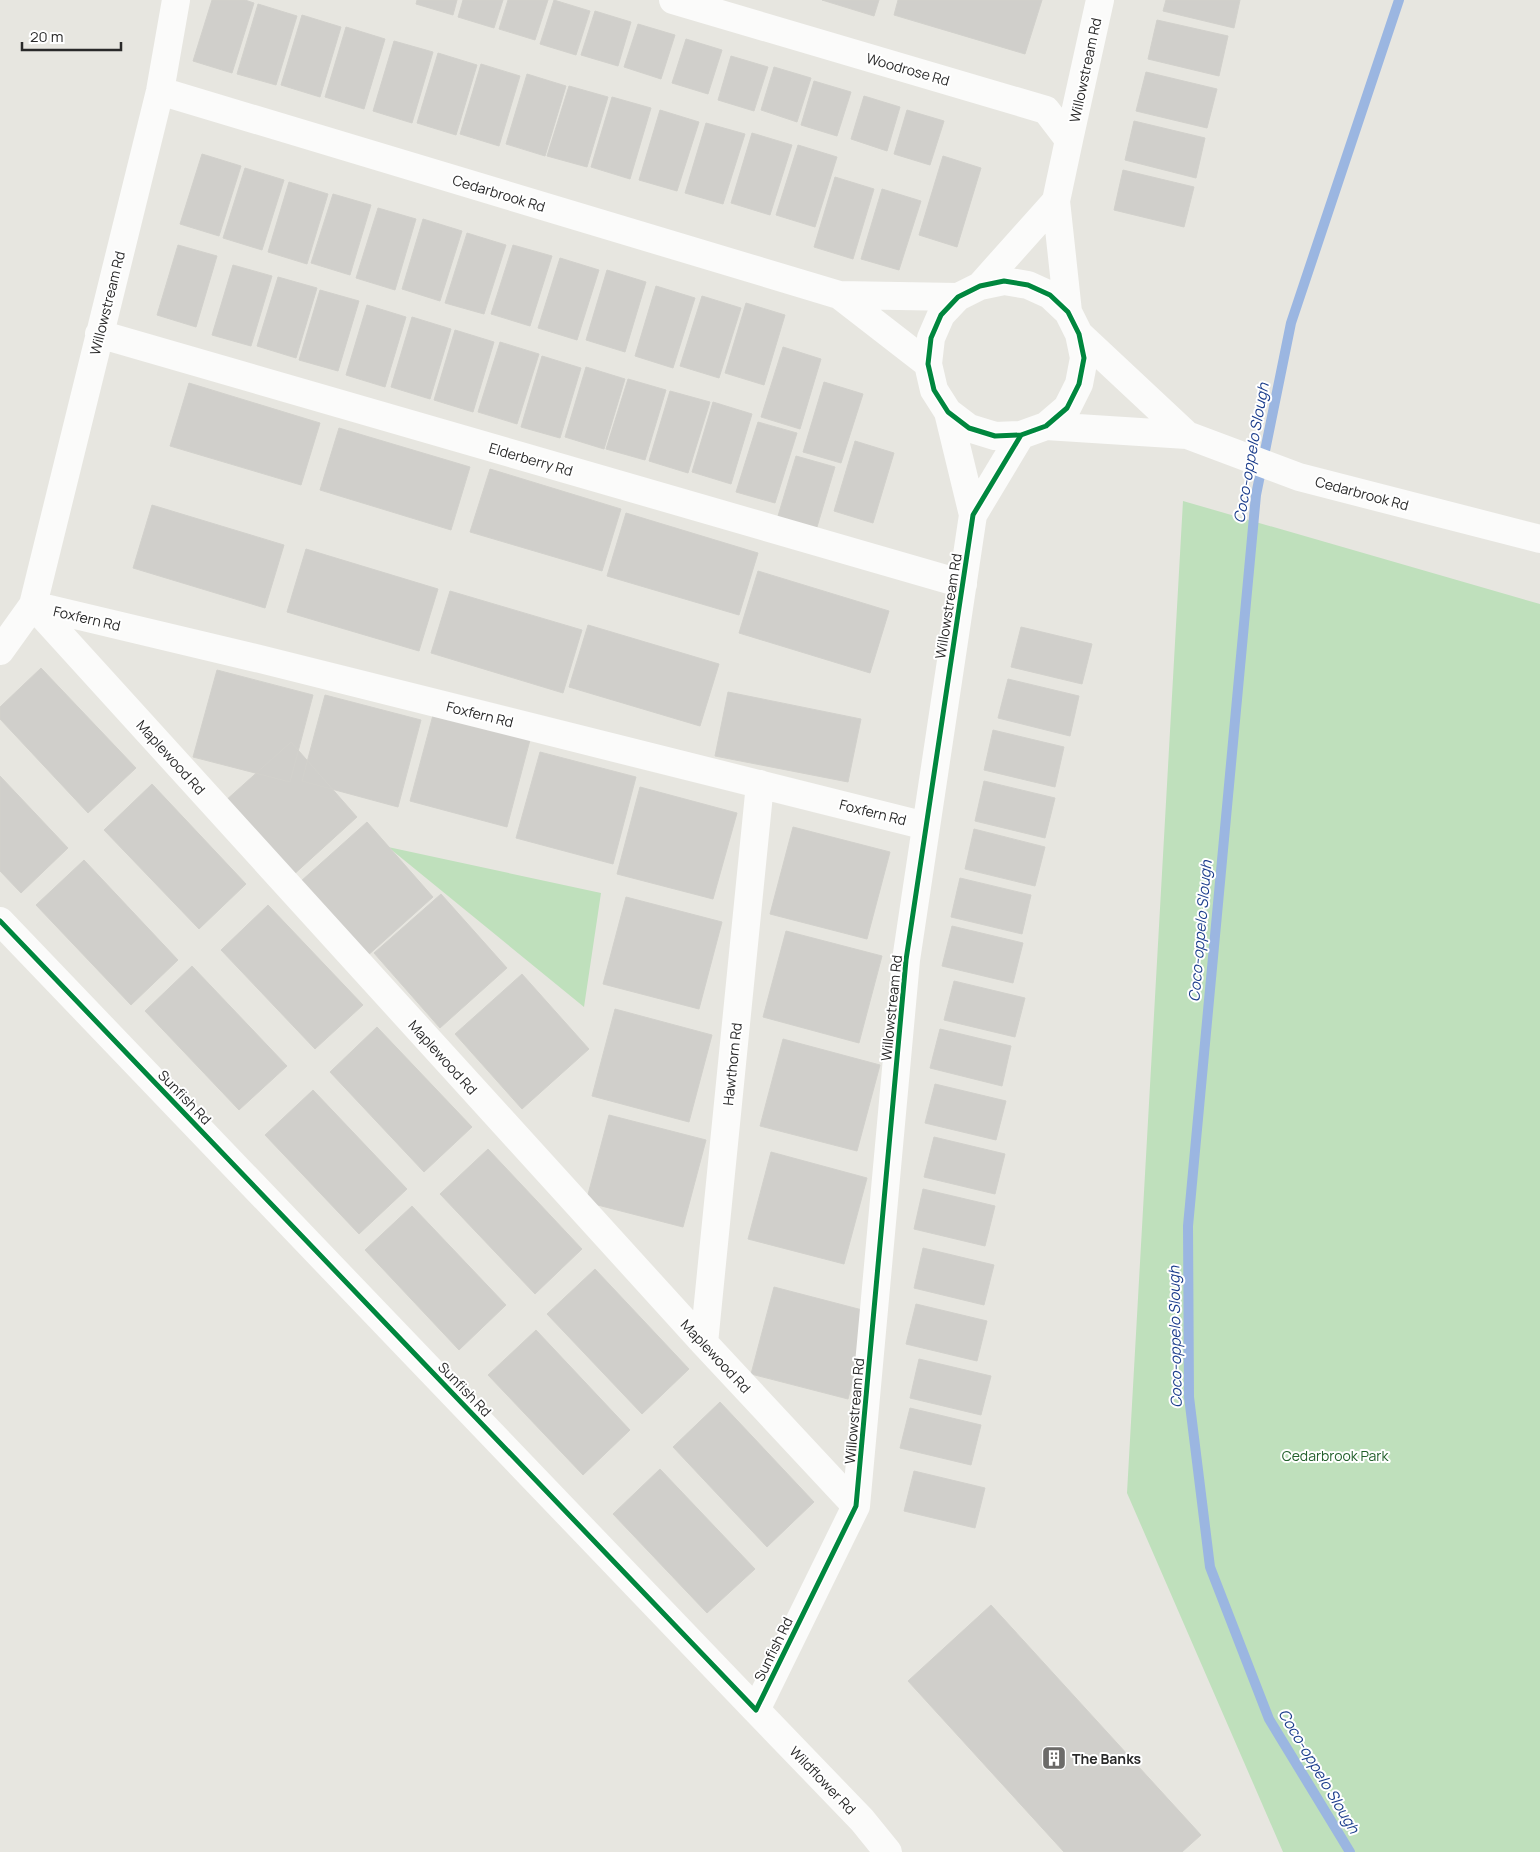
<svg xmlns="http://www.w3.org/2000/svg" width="1540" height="1852" viewBox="0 0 1540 1852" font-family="Manrope,sans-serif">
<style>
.green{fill:#bfe0bc}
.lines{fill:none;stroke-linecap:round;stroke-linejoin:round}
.stream{stroke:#9bb6e1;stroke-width:10}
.building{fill:#d0cfcb;stroke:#d2d1cc}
.minor{stroke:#fbfbfa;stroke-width:28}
.cycleway-casing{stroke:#fff;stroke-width:8}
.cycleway{stroke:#00873e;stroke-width:5}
.labels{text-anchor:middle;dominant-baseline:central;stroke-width:4;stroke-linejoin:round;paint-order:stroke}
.street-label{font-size:14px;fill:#292929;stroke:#fff}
.park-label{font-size:14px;fill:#215f2a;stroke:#fff}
.poi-label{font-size:14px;font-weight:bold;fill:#292929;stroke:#fff;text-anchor:start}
.water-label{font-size:15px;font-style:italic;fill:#1b3d8c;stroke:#fff}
</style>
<rect width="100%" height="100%" fill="#e7e6e0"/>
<path class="green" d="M1183,501L1540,604V1852H1283L1127,1493Z
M388,847L601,893L584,1007Z"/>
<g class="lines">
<path class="stream" d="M1350,1852L1269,1719L1210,1567L1189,1397L1188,1226L1256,495L1291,323L1399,0"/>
</g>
<path class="building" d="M212,0H245L254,3L232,73L193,61Z
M417,0H457L453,15L416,4Z
M463,0H503L494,28L458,17Z
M508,0H548L535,40L499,29Z
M554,0L590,11L576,55L540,44Z
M822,0H879L874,16Z
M898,0H1042L1025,54L894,15Z
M1166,0H1240L1234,28L1163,11Z
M258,4L297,16L276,85L237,74Z
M595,11L631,22L618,66L581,55Z
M302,15L341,27L320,97L281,85Z
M1157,20L1228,36L1219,76L1148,59Z
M638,24L675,35L661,79L624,67Z
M346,27L385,39L364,109L325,97Z
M686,39L722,50L708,94L672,83Z
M394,41L433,52L412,123L373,111Z
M438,53L477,65L456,135L417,123Z
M731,56L768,67L754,111L718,100Z
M481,64L520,76L499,146L460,134Z
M774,67L811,78L797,122L761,110Z
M1146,72L1217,89L1207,128L1136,111Z
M527,74L566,86L545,156L506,144Z
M814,81L851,92L837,136L801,125Z
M569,86L608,97L587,167L547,156Z
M864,96L900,107L887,151L851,139Z
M612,97L651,108L630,179L591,167Z
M660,110L699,122L677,191L639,180Z
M907,110L944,121L930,165L894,154Z
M1134,121L1205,138L1196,178L1125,160Z
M706,123L745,134L723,204L685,193Z
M752,133L792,145L770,215L731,203Z
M798,145L837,157L815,227L776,215Z
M202,154L241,166L219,236L180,224Z
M943,156L981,168L957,247L919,235Z
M245,168L284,180L262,250L223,238Z
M1123,170L1194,187L1184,227L1114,210Z
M835,177L874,189L853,259L814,247Z
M289,182L328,194L307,264L268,252Z
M882,189L921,201L899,270L861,259Z
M333,194L371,205L350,275L311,263Z
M378,208L416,219L395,290L356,278Z
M423,219L462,231L440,301L402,289Z
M467,233L506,245L484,314L445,303Z
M178,245L217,256L196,327L157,315Z
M513,245L552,256L530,326L491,314Z
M560,258L599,270L577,340L538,328Z
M233,265L272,276L251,346L212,335Z
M607,270L646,282L625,352L586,340Z
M278,277L317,288L296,358L257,346Z
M656,286L695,298L673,368L635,356Z
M320,290L359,301L338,371L299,360Z
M702,296L741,308L719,378L680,366Z
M746,303L785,315L764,385L725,373Z
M367,305L406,317L385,387L346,375Z
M412,317L451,329L430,399L391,387Z
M455,330L494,342L473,412L434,400Z
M500,342L539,354L517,424L478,412Z
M783,347L821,359L800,429L761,417Z
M542,356L581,368L560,438L521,427Z
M586,367L625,379L604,449L565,437Z
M628,379L666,390L645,460L606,449Z
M824,382L863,394L841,463L803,452Z
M189,383L320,423L301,485L170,446Z
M670,391L710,402L688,473L649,461Z
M713,402L752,414L731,484L692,472Z
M758,422L797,433L775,503L736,492Z
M339,428L470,467L451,530L320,490Z
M855,441L894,453L873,523L834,511Z
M796,456L835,467L814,537L775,526Z
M490,469L621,509L602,571L470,532Z
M152,505L284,545L265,608L133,568Z
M626,513L758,553L739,615L607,576Z
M306,549L438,589L419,651L287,612Z
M758,571L889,611L870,673L739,633Z
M450,591L582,630L563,693L431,653Z
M588,625L719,664L700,726L569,687Z
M1021,627L1092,644L1082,684L1011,667Z
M41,668L136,768L88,813L0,719V707Z
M217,670L313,695L290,782L193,757Z
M1008,679L1079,696L1070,736L998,718Z
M728,692L861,719L848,782L715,756Z
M325,695L421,720L398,807L302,781Z
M433,715L530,740L507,827L410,801Z
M993,730L1064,747L1055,787L984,770Z
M291,742L357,817L291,877L224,802Z
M540,752L636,777L613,864L516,838Z
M0,776L68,848L21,893L0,871Z
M984,781L1055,798L1045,838L975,821Z
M152,784L246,884L199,929L104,830Z
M640,787L737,813L713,899L617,874Z
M367,822L433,897L366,957L300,882Z
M793,827L890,852L867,939L770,914Z
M974,829L1045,847L1035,886L965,869Z
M84,860L178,960L131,1005L36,905Z
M960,878L1031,895L1022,934L951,917Z
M441,894L507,968L440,1028L374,953Z
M626,897L722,922L699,1009L603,984Z
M268,905L363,1005L315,1049L221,950Z
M952,926L1023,943L1013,983L942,966Z
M786,931L882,956L859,1043L763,1017Z
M192,966L287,1066L239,1110L145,1011Z
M522,974L589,1049L522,1109L455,1034Z
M954,981L1025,998L1015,1037L944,1020Z
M615,1009L712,1035L689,1122L592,1096Z
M377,1027L472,1127L424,1172L330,1072Z
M940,1029L1011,1046L1002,1086L930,1068Z
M783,1039L880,1065L857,1151L760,1126Z
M935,1084L1006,1101L996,1140L925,1123Z
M313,1090L407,1189L359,1234L265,1135Z
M609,1115L706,1140L683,1227L586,1202Z
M934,1137L1005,1154L995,1194L924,1177Z
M488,1149L582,1249L535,1294L440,1194Z
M771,1152L867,1178L844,1264L748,1239Z
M923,1189L995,1206L985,1246L914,1229Z
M412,1206L506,1305L459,1350L365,1250Z
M923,1248L994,1265L984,1305L914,1288Z
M595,1269L689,1369L642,1414L547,1314Z
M774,1287L870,1312L848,1399L751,1374Z
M916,1304L987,1321L977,1361L906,1344Z
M536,1330L630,1430L583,1475L488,1375Z
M919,1359L991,1376L981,1415L910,1398Z
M720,1402L814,1502L767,1547L673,1447Z
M910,1408L981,1425L971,1465L900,1448Z
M660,1469L755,1569L707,1613L613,1514Z
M914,1471L985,1488L975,1528L904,1511Z
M991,1605L1201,1835L1182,1852H1064L908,1681Z"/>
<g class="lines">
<path class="minor" d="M673,0L1046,110L1069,140L1056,201L1068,312
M160,91L839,295L958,297
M1069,140L1100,0
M980,286L1056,201
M839,295L928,364
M99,334L963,584
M1079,334L1187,435
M948,412L973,515
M1046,426L1187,435L1299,477L1540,539
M33,605L704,1343L856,1506
M33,605L260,659L926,826
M0,651L33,605L160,91L176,0
M0,921L756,1710L856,1506L906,960L973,515L1021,435L1046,426L1067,408L1079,384L1084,358L1079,334L1068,312L1050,295L1028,285L1004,281L980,286L958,297L941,315L931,338L928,364L934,390L948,412L969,428L995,436L1021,435
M704,1343L760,784
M756,1710L862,1820L888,1852"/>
<defs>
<path id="cycleway" d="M0,921L756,1710L856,1506L906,960L973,515L1021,435L1046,426L1067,408L1079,384L1084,358L1079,334L1068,312L1050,295L1028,285L1004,281L980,286L958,297L941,315L931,338L928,364L934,390L948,412L969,428L995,436L1021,435"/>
</defs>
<use href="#cycleway" class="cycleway-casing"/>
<use href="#cycleway" class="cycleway"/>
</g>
<defs>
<symbol id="building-square" viewBox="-11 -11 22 22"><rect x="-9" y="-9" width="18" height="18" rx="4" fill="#6c6b69" stroke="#fff"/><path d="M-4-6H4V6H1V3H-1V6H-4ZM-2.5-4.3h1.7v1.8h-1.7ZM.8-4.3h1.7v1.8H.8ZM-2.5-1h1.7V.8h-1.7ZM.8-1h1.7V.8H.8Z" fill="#fff"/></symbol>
</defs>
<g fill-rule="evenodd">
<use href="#building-square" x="1040" y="1744" width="28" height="28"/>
</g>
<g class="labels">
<g class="street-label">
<text transform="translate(908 69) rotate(16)">Woodrose Rd</text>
<text transform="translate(1085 70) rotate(-78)">Willowstream Rd</text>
<text transform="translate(499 193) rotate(17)">Cedarbrook Rd</text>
<text transform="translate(107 303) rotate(-76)">Willowstream Rd</text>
<text transform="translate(531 459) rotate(16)">Elderberry Rd</text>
<text transform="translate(1362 493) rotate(15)">Cedarbrook Rd</text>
<text transform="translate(948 606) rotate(-81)">Willowstream Rd</text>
<text transform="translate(87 618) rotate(13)">Foxfern Rd</text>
<text transform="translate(480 714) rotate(14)">Foxfern Rd</text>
<text transform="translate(171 757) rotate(48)">Maplewood Rd</text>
<text transform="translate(873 812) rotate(14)">Foxfern Rd</text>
<text transform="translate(891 1008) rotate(-84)">Willowstream Rd</text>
<text transform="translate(443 1057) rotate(48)">Maplewood Rd</text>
<text transform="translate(732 1064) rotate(-84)">Hawthorn Rd</text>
<text transform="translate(185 1097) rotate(46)">Sunfish Rd</text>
<text transform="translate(716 1356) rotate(47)">Maplewood Rd</text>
<text transform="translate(465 1389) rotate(46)">Sunfish Rd</text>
<text transform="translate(854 1411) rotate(-85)">Willowstream Rd</text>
<text transform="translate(773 1649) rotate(-64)">Sunfish Rd</text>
<text transform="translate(823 1780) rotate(46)">Wildflower Rd</text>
</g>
<g class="park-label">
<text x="1335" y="1455">Cedarbrook Park</text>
</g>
<g class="poi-label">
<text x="1072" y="1758">The Banks</text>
</g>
<g class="water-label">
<text transform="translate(1251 453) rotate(-80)">Coco-oppelo Slough</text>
<text transform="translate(1200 931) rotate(-85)">Coco-oppelo Slough</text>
<text transform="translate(1175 1337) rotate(-91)">Coco-oppelo Slough</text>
<text transform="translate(1319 1771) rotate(59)">Coco-oppelo Slough</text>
</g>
</g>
<path d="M22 42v8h99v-8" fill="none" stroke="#292929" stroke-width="2.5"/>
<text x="30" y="42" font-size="15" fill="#292929" stroke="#ffffff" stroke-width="4" paint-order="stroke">20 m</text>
</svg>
